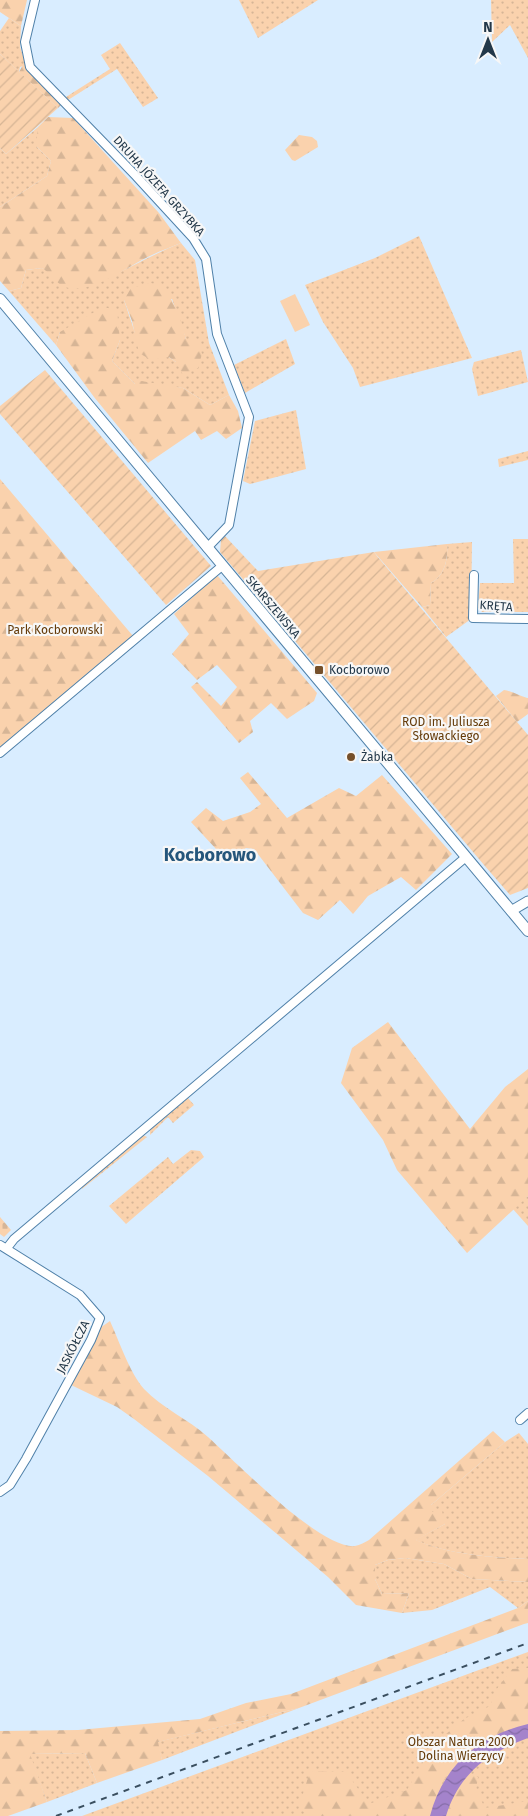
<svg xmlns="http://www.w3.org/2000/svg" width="528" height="1816" viewBox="0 0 528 1816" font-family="'Fira Sans',sans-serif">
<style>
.grass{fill:url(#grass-dots);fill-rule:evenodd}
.forest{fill:url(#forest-firs)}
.cemetery{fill:url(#cemetery-stones)}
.garden{fill:url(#garden-furrows)}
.pitch{fill:#fad2ad}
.water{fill:url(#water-waves)}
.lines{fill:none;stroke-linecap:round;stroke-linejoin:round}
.minor-casing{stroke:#5081a9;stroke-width:10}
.tertiary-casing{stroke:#5081a9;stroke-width:11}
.secondary-casing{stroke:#5081a9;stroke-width:12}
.minor{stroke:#fff;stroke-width:8}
.tertiary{stroke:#fff;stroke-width:9}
.secondary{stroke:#fff;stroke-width:10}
.rail{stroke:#3a4f60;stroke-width:2;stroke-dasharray:6 6;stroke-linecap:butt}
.poi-dot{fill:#75502b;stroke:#f7f7f7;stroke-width:2}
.labels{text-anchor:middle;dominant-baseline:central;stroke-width:4.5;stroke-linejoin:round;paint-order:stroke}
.street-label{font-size:12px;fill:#233849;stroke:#f7f7f7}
.park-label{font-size:12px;fill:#653b09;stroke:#f7f7f7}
.poi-label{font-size:12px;fill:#233849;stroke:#f7f7f7;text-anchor:start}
.district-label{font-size:18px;font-weight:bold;fill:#25567b;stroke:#f7f7f7}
</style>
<defs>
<pattern id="grass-dots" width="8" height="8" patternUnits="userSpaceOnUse" patternTransform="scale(1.25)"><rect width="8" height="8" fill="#fad2ad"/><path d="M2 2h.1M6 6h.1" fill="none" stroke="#d6b596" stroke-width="1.8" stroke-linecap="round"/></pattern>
<pattern id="forest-firs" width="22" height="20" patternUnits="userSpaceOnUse" patternTransform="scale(1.25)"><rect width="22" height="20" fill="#fad2ad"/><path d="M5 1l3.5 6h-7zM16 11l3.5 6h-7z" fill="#d6b596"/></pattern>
<pattern id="cemetery-stones" width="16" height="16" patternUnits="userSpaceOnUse" patternTransform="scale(1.25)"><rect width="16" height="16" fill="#fad2ad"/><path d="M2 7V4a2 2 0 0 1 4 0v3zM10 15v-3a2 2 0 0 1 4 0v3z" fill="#d6b596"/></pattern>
<pattern id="garden-furrows" width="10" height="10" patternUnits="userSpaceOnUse" patternTransform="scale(1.25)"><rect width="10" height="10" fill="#fad2ad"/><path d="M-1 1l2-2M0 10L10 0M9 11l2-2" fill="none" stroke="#d6b596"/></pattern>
<pattern id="water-waves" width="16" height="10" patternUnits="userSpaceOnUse" patternTransform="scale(1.25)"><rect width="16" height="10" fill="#a483cb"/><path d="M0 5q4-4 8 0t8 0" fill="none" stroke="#856ca7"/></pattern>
</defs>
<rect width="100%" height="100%" fill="#d9edff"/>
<path class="grass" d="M239,0H318L258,38Z
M491,0H528V58L510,25L492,42Z
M9,18L21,26L20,47L26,65L20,67L19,72L0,54V31Z
M120,43L158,98L143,107L117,69L68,100L66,97L110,69L101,55Z
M37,128V147L51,161L47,176L0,207V148L6,154Z
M419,236L472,358L360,387L353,368L323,322L305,285L375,258Z
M181,243L195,260L209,343L229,395L210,405L183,388L135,384L112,361L120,340L60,332L56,345L9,291L21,288L26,270L42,268L79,288C116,277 146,257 181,243ZM172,299L186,339L176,362L135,333L124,300Z
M286,339L295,364L245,393L234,365Z
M521,350L528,382L478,396L472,369L474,362Z
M296,410L306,469L250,484L243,481L255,421Z
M528,451V460L499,467L498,459Z
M513,539H528V612H482L478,608L480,583H514Z
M472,542L471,619L446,637L422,607L430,605L431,583C445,575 448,560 447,544Z
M188,1098L194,1105L173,1123L168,1117L150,1135V1129Z
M143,1135L147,1137L82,1189V1186Z
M191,1150L200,1151L204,1157L126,1224L109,1206L168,1157L173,1164Z
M528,1196V1226L512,1208Z
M519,1433L528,1444V1559C494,1558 446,1554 415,1540L445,1524L431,1512V1505L505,1442Z
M405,1558L444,1564L472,1579L528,1582V1601L518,1608L490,1587L432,1610L402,1613L409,1593L382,1594L375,1579V1565L388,1560Z
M528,1652V1816H82Z
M299,1708L162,1760L157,1742Z
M85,1753L97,1783L47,1802L29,1754Z"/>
<path class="forest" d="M0,0H27L21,26L0,12Z
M23,65H26L30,72L61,105L58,108L19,72Z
M48,117L73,118L159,213L181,243C172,247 162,250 152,255C130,264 89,298 63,286C55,282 50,273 42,268L26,270L21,288L9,291L0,281V207L47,176L51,161L37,147V128Z
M299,135L312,137L317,141L318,147L295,161L292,160L285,150Z
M151,283L165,287L180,317L186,339L197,341L202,354L198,368L183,375L176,362L169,357L151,360L139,353L132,321L124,300L131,288Z
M103,307L117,310L120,340L112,361L135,384L141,381L183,388L210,405L229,395L238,411L242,428L226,439L217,431L201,440L195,431L148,463L94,397L56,345L60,332Z
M0,479L133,636L0,749Z
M447,544C448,560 445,575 431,583L430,605L422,607L374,552Z
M217,575L317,693L314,701L287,719L271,703L250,721L253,732L239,743L191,687L197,682L221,706L237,687L217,665L197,680L172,654L189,634L174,614Z
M504,690C512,691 524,698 528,698V714L517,722L496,696Z
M248,772L287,818L339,788L356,796L382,775L452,854L416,890L401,877L368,896L353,914L340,900L318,920L303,913L254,849L246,848L229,863L191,822L206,808L223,821L250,812L261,804L240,778Z
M388,1022L470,1129L505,1087L528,1069V1196L467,1253L397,1170L383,1140L341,1083L352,1048Z
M110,1321C119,1341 130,1373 144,1389C162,1408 188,1419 208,1437C234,1460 321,1550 355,1546C360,1545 365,1542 369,1540L493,1431L505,1442L431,1505L432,1512L442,1511L445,1524L416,1540C446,1554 494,1558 528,1559V1582L472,1579L444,1564L405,1558L388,1560L375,1565V1579L382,1594L409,1593L402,1613L356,1605L328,1577L208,1476L134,1419L117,1407L71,1385L100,1328Z
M528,1601V1623L524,1624L299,1708L158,1742L162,1760L97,1783L85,1753L30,1754L47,1802L8,1816H0V1731L78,1730L200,1719L246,1703L291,1694L518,1608Z
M528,1668V1724C513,1728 502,1735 489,1743C454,1765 441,1774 430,1816H308L299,1807L310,1771L346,1772L369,1804L407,1790L433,1745L464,1719L490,1706L496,1690L512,1669Z
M469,1773L478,1777L476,1790L485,1808L528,1801V1816H446L452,1795Z"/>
<path class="cemetery" d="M0,1217L11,1230L4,1237L0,1234Z"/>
<path class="garden" d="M0,54L58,108L6,154L0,148Z
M45,370L211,566L166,605L0,414V406Z
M225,536L258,571L374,552L377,556L528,735V888L510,895L484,865L220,552L221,540Z"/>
<path class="pitch" d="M295,294L310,325L295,332L280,301Z"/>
<path class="water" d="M528,1724V1738C487,1753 459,1774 446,1816H430C443,1766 478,1736 528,1724Z"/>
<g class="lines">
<defs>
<path id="minor" d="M35,0L25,42L30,67L136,176L193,238L206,259L217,334L249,417L229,525L207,548
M474,575L473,618L528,619
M0,753L222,566
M0,1245L80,1295L100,1318L91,1340L26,1459L10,1485L0,1492
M7,1248L14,1239L466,857
M520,1420L528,1413"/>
<path id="tertiary" d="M511,911L528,901"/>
<path id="secondary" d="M0,299L528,931"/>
</defs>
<use href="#minor" class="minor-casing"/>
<use href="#tertiary" class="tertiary-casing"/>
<use href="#secondary" class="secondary-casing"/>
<use href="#minor" class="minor"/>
<use href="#tertiary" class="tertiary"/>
<use href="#secondary" class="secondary"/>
<path class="rail" d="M56,1816L528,1643"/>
</g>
<g class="poi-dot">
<rect x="314" y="665" width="10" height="10" rx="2.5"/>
<circle cx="351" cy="757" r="5"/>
</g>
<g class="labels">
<g class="street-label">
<text transform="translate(159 186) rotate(48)">DRUHA JÓZEFA GRZYBKA</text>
<text transform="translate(496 606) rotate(4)">KRĘTA</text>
<text transform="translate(273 607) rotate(50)">SKARSZEWSKA</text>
<text transform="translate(73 1347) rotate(-63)">JASKÓŁCZA</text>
</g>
<g class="park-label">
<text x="55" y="630">Park Kocborowski</text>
<text x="446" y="722">ROD im. Juliusza<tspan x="446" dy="14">Słowackiego</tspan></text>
<text x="461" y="1742">Obszar Natura 2000<tspan x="461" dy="14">Dolina Wierzycy</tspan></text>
</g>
<g class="poi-label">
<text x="329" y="670">Kocborowo</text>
<text x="361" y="757">Żabka</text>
</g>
<g class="district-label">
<text x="210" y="855">Kocborowo</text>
</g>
</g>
<g transform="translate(488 40)" stroke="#f7f7f7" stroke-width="4" paint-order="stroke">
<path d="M0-4L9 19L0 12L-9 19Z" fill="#233849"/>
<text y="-8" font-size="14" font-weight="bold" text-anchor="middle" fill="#233849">N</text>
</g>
</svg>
